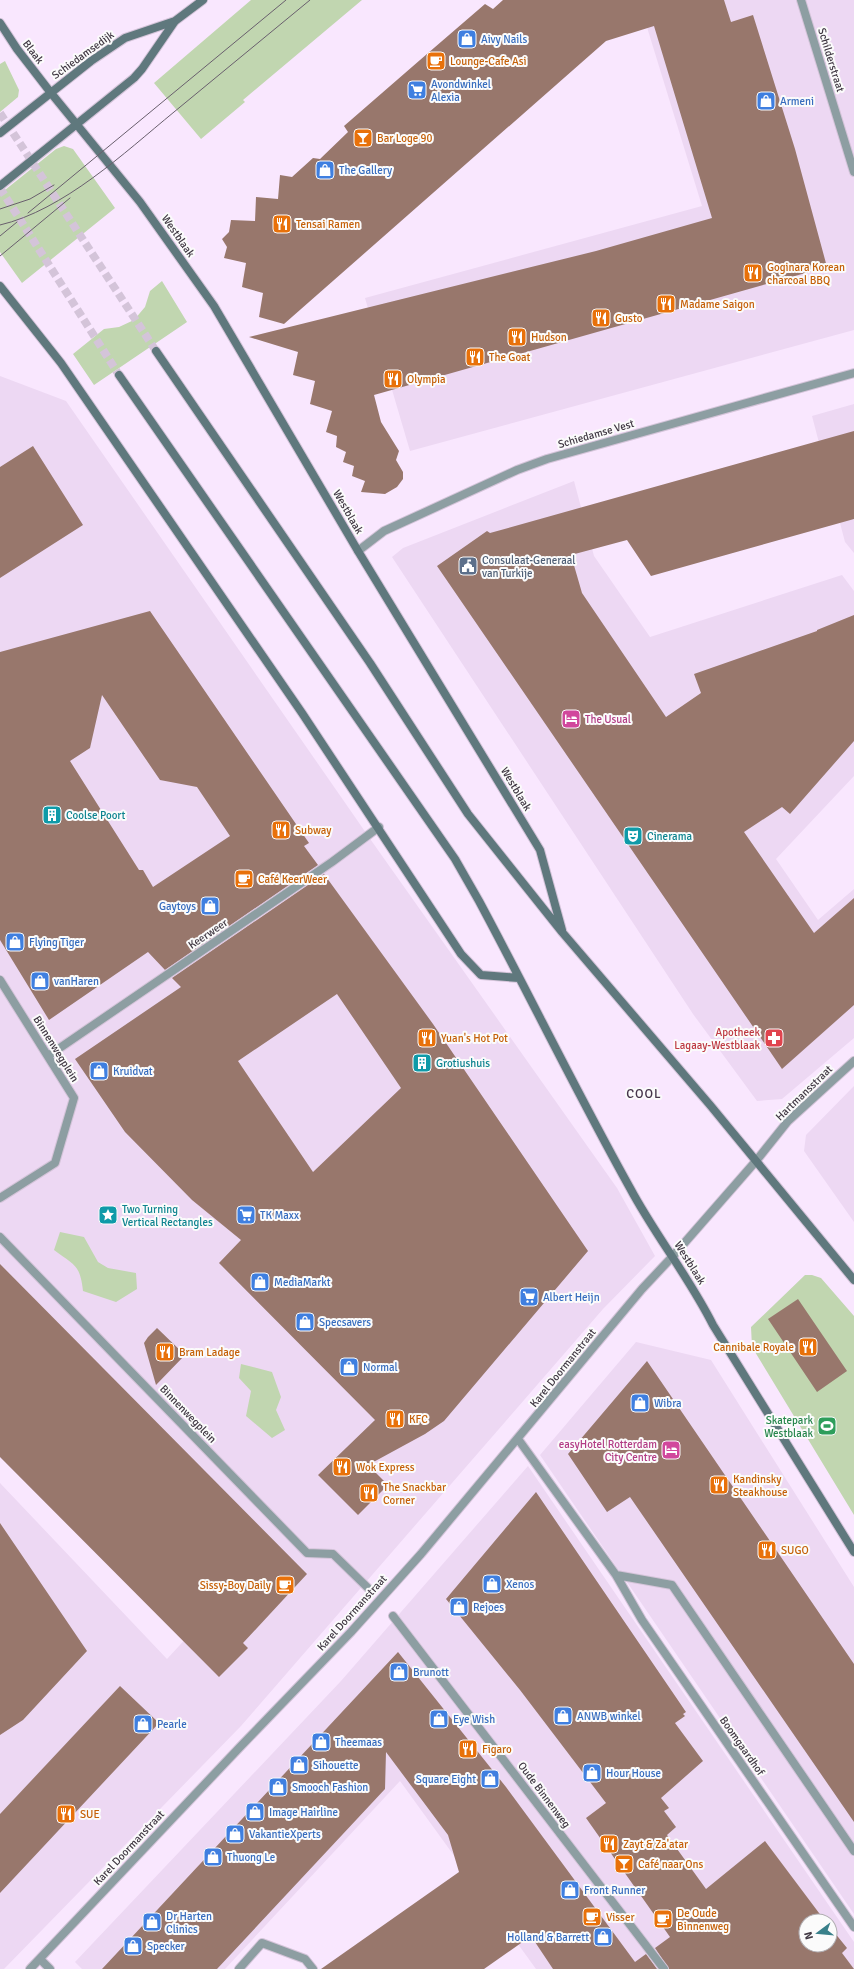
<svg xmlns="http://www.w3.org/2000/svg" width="854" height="1969" viewBox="0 0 854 1969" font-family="Signika,sans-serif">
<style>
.built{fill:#edd8f3;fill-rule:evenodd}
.green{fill:#c1d6b0}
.building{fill:#98776c;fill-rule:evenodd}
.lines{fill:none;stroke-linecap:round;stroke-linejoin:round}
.secondary-tunnel{stroke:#d4c4d9;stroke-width:8;stroke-dasharray:8 4;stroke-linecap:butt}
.pedestrian-casing{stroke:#d4c4d9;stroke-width:10}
.minor-casing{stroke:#d4c4d9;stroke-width:10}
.secondary-casing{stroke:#d4c4d9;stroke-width:10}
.pedestrian{stroke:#8d9ea2;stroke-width:8}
.minor{stroke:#8d9ea2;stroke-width:8}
.secondary{stroke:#5f787d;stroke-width:8}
.tram{stroke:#695f6d;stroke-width:1}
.labels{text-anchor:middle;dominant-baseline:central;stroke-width:4;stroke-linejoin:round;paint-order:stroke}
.shop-label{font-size:11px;fill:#366cbe;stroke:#fbfbfb;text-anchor:start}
.street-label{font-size:11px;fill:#403843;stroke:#fbfbfb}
.food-label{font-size:11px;fill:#c56008;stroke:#fbfbfb;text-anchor:start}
.service-label{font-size:11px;fill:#4e5e75;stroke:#fbfbfb;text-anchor:start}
.hotel-label{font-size:11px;fill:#b23c85;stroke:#fbfbfb;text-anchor:start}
.culture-label{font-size:11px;fill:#0d838f;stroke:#fbfbfb;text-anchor:start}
.health-label{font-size:11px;fill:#be3a42;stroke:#fbfbfb;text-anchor:end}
.leisure-label{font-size:11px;fill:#27864d;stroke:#fbfbfb;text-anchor:end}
.quarter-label{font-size:13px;letter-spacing:1px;fill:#46354b;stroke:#fbfbfb}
</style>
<rect width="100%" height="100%" fill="#f9e7fe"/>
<path class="built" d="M676,0H854V330L410,451L365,298L702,206L642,11Z
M0,376L66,401L373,843L617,1188L655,1256L603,1309L241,1726L4,1969H0V1483L167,1659L240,1580L0,1341Z
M854,404V553L845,542L812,416Z
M574,481L594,556L650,637L842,575L854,591V776L776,859L818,920L854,889V1038L782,1099L757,1101L693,1014L392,557L403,548Z
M854,1086V1222L804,1151L806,1135Z
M636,1342L711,1360L854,1587V1914L540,1455Z
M528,1466L854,1942V1969H536L400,1781L225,1969H82L75,1962L341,1681ZM806,1921H830V1945H806Z"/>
<path class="green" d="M251,0H362L243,100L245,102L201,139L154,83Z
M5,61L19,90L18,97L0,112V64Z
M64,146L73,149L115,208L22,283L0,252V194L56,149Z
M162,281L187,322L94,385L73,354L104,329L119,327L134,320L145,307L150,291Z
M60,1232L84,1237L98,1262L108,1268L136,1273L137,1289L116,1302L83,1291C80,1264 74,1265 54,1250Z
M805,1275H812L821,1278L854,1316V1515L752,1347L751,1327Z
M241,1364L272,1372L281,1397L276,1410L285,1430L272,1438L246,1416L251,1391L239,1378Z"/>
<path class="building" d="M503,0H724L731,22L753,15L795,149L827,267L374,395L381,422L399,451L396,460L403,472V479L397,487L385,494L361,492L365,481L352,476L354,466L343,462L346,452L336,447L337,436L326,432L332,411L310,404L315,381L293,375L298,352L249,337L596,251L712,218L654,26L606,41L284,324L259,317L263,293L242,287L246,263L224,258L227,247L222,239L229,232L231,220L255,221L256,197L278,199L280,175L292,177L313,158L320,159L348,132L344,126L420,60L485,4L493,9Z
M854,431V519L651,576L627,540L571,555L582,593L666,717L701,693L694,674L817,631V630L854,615V741L790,814L782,807L744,832L814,933L854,898V1005L782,1069L437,566L487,531L490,533Z
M33,446L83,525L0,578V467Z
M150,611L309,843L304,846L318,865L165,970L148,952L49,1020L0,940V652ZM102,695L160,780L197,787L230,836L153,887L143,870H139L70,761L90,748Z
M324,874L433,1024L588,1251L444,1421L425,1434L368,1465L388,1485L358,1515L318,1475L375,1420L219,1263L241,1240L192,1200L125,1132L75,1059L181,987L172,978ZM337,994L401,1088L313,1172L238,1061Z
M0,1264L307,1574L243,1643L248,1648L219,1677L0,1457Z
M798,1299L847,1371L817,1392L768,1319Z
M157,1328L185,1355L156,1385L144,1343L148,1337Z
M647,1361L854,1664V1822L630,1497L607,1512L568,1454Z
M536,1492L686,1712L683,1714L685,1716L675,1723L703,1761L661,1798L669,1808L664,1811L676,1827L667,1835L706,1889L765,1841L825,1921H806V1945H830V1927L847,1948L842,1953L854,1969H669L655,1948L670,1937L586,1818L606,1803L520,1690L446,1599Z
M0,1523L87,1651L23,1720L0,1735Z
M398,1652L506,1787L635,1962L646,1954L657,1969H553L531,1936L484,1969H321L459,1872L448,1835L386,1752L385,1789L217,1969H102Z
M120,1686L159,1723L0,1893V1814Z"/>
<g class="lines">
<path class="secondary-tunnel" d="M0,113L156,351
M0,188L119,375"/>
<defs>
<path id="pedestrian" d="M0,980L74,1098L55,1163L0,1198
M48,1056L332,862L379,827
M0,1237L307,1553L333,1554L368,1588
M393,1616L664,1969"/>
<path id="minor" d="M801,0L854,172
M358,551L384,531L517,470L547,459L854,373
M518,1439L616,1575L672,1585L854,1851
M616,1575L642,1620L854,1927
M40,1959L50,1969
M30,1969L240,1747L351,1632L421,1554L642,1289L673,1256L756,1161L788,1121L854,1061
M239,1969L262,1943L305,1959L313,1969"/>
<path id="secondary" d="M0,23L17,49L51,93L140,202L214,306L358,551L540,850L562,930
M0,133L91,61L125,38L175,21
M0,186L134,78L142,69L175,21L203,0
M0,286L61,363L302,713L461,954L481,975L519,978
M156,351L370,663L468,814L562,932L710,1105L854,1280
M119,375L455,859L479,901C530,996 577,1093 630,1188C655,1235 689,1277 713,1325L854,1552"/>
</defs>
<use href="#pedestrian" class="pedestrian-casing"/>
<use href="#minor" class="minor-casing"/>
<use href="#secondary" class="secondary-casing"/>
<use href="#pedestrian" class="pedestrian"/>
<use href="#minor" class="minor"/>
<use href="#secondary" class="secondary"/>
<path class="tram" d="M0,209L30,199L54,185
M28,213L286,0
M0,225C64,210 124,153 174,112C219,75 265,37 310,0
M0,236L17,222
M0,256L70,198"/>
</g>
<defs>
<symbol id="shop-square" viewBox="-11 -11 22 22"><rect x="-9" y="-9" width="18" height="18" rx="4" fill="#3f7fe0" stroke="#fbfbfb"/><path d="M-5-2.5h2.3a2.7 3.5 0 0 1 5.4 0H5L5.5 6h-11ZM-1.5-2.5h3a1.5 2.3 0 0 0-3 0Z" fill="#fff"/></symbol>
<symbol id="cafe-square" viewBox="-11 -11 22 22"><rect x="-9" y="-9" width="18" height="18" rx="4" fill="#e8710a" stroke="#fbfbfb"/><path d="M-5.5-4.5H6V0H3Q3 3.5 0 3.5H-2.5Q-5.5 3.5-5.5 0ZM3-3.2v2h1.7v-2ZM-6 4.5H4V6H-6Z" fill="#fff"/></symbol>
<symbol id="supermarket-square" viewBox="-11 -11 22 22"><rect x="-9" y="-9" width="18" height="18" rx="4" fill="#3f7fe0" stroke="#fbfbfb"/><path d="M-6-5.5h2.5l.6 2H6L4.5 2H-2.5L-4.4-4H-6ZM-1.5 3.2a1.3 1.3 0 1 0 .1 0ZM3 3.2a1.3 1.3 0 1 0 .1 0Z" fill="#fff"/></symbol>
<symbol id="bar-square" viewBox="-11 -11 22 22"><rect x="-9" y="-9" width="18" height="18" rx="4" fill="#e8710a" stroke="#fbfbfb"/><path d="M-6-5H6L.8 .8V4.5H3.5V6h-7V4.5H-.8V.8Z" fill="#fff"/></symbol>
<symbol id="restaurant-square" viewBox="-11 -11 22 22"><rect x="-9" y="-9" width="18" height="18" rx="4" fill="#e8710a" stroke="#fbfbfb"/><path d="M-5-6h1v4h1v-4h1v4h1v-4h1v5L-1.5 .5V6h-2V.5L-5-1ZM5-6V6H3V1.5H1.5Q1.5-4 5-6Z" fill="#fff"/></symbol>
<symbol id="civic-square" viewBox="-11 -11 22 22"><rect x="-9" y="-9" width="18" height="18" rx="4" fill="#5c6f8a" stroke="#fbfbfb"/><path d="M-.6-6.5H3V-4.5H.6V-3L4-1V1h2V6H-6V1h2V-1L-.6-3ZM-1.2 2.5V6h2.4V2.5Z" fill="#fff"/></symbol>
<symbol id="hotel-square" viewBox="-11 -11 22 22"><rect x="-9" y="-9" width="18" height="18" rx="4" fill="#d1479c" stroke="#fbfbfb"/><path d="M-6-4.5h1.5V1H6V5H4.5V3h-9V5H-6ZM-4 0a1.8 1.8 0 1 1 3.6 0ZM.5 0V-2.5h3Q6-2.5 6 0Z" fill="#fff"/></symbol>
<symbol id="building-square" viewBox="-11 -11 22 22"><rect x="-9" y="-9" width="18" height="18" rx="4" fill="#0f9aa8" stroke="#fbfbfb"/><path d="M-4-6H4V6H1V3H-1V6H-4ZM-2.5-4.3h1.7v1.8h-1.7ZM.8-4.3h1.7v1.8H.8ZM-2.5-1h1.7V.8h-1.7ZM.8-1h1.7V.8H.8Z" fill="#fff"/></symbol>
<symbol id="theatre-square" viewBox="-11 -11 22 22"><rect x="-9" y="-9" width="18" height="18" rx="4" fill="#0f9aa8" stroke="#fbfbfb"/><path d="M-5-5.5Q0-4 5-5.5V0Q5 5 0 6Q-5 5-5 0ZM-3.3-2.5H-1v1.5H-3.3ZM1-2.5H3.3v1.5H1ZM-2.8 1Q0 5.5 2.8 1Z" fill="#fff"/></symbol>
<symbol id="pharmacy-square" viewBox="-11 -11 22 22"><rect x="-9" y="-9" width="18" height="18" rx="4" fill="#e0444e" stroke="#fbfbfb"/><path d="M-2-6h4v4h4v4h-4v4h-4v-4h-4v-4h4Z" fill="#fff"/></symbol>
<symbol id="sight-square" viewBox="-11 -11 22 22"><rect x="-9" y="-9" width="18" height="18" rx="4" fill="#0f9aa8" stroke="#fbfbfb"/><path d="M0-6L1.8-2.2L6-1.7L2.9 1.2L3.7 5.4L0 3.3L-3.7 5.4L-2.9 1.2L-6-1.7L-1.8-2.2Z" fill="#fff"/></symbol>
<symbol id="stadium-square" viewBox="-11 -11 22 22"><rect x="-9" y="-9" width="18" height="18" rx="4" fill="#2e9e5b" stroke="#fbfbfb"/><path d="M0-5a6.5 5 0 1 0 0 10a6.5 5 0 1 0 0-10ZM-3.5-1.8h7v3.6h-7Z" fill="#fff"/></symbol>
</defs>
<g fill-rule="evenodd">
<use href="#shop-square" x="456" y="28" width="22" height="22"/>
<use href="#cafe-square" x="425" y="50" width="22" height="22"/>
<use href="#supermarket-square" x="406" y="79" width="22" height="22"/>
<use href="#shop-square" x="755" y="90" width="22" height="22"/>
<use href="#bar-square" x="352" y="127" width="22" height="22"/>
<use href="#shop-square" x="314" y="159" width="22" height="22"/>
<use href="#restaurant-square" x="271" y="213" width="22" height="22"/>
<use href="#restaurant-square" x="742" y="262" width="22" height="22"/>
<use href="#restaurant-square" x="655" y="293" width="22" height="22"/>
<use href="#restaurant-square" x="590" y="307" width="22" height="22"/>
<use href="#restaurant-square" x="506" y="326" width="22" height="22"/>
<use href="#restaurant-square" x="464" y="346" width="22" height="22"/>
<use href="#restaurant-square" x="382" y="368" width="22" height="22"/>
<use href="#civic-square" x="457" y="555" width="22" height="22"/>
<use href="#hotel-square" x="560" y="708" width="22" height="22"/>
<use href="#building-square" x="41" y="804" width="22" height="22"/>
<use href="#restaurant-square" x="270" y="819" width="22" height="22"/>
<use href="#theatre-square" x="622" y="825" width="22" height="22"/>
<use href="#cafe-square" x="233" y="868" width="22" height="22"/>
<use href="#shop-square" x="199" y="895" width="22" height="22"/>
<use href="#shop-square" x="4" y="931" width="22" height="22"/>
<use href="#shop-square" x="29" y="970" width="22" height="22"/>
<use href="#restaurant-square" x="416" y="1027" width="22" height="22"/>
<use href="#pharmacy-square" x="763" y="1027" width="22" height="22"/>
<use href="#building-square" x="411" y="1052" width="22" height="22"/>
<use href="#shop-square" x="88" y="1060" width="22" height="22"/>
<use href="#sight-square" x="97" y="1204" width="22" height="22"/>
<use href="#supermarket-square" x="235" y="1204" width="22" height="22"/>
<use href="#shop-square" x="249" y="1271" width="22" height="22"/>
<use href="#supermarket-square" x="518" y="1286" width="22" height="22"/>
<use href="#shop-square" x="294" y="1311" width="22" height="22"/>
<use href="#restaurant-square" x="797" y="1336" width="22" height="22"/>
<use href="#restaurant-square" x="154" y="1341" width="22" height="22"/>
<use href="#shop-square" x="338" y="1356" width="22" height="22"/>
<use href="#shop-square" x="629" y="1392" width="22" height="22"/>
<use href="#restaurant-square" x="384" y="1408" width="22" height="22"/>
<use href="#stadium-square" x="816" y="1415" width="22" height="22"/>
<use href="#hotel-square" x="660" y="1439" width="22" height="22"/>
<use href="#restaurant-square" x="331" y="1456" width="22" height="22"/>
<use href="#restaurant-square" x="708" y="1474" width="22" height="22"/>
<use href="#restaurant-square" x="358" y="1482" width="22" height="22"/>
<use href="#restaurant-square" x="756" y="1539" width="22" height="22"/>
<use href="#shop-square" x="481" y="1573" width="22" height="22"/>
<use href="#cafe-square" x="274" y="1574" width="22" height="22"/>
<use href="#shop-square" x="448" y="1596" width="22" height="22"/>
<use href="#shop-square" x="388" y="1661" width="22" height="22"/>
<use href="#shop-square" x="552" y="1705" width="22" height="22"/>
<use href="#shop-square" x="428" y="1708" width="22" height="22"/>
<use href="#shop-square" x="132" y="1713" width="22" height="22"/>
<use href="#shop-square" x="310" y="1731" width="22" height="22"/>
<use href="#restaurant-square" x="457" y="1738" width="22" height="22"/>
<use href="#shop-square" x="288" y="1754" width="22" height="22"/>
<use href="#shop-square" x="581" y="1762" width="22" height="22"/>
<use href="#shop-square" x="479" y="1768" width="22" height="22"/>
<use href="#shop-square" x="267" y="1776" width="22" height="22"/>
<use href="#shop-square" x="244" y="1801" width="22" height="22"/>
<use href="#restaurant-square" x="55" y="1803" width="22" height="22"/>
<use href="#shop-square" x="224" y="1823" width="22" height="22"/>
<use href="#restaurant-square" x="598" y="1833" width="22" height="22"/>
<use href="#shop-square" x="202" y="1846" width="22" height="22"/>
<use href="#bar-square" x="613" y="1853" width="22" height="22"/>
<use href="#shop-square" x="559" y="1879" width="22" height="22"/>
<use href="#cafe-square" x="581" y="1906" width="22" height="22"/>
<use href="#cafe-square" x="652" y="1908" width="22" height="22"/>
<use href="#shop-square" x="141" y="1911" width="22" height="22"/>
<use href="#shop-square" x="592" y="1926" width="22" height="22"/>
<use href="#shop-square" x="122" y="1935" width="22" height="22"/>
</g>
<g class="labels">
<g class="shop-label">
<text x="481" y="39">Aivy Nails</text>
<text x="431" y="84">Avondwinkel<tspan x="431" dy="13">Alexia</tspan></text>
<text x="780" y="101">Armeni</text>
<text x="339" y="170">The Gallery</text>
<text x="196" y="906" text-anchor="end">Gaytoys</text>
<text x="29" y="942">Flying Tiger</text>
<text x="54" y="981">vanHaren</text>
<text x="113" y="1071">Kruidvat</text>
<text x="260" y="1215">TK Maxx</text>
<text x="274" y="1282">MediaMarkt</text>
<text x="543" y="1297">Albert Heijn</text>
<text x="319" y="1322">Specsavers</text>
<text x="363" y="1367">Normal</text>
<text x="654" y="1403">Wibra</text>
<text x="506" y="1584">Xenos</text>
<text x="473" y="1607">Rejoes</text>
<text x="413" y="1672">Brunott</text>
<text x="577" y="1716">ANWB winkel</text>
<text x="453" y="1719">Eye Wish</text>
<text x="157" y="1724">Pearle</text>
<text x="335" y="1742">Theemaas</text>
<text x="313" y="1765">Sihouette</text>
<text x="606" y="1773">Hour House</text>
<text x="476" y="1779" text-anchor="end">Square Eight</text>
<text x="292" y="1787">Smooch Fashion</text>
<text x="269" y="1812">Image Hairline</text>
<text x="249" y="1834">VakantieXperts</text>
<text x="227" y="1857">Thuong Le</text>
<text x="584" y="1890">Front Runner</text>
<text x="166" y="1916">Dr Harten<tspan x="166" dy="13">Clinics</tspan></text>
<text x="589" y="1937" text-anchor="end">Holland &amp; Barrett</text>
<text x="147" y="1946">Specker</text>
</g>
<g class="street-label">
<text transform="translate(33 52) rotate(53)">Blaak</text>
<text transform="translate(83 55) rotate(-36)">Schiedamsedijk</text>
<text transform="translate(831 60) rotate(73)">Schilderstraat</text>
<text transform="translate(178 236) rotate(55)">Westblaak</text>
<text transform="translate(596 434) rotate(-16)">Schiedamse Vest</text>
<text transform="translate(348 512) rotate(60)">Westblaak</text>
<text transform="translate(516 789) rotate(59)">Westblaak</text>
<text transform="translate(208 934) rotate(-34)">Keerweer</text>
<text transform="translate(56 1049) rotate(58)">Binnenwegplein</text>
<text transform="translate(804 1093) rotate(-44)">Hartmansstraat</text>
<text transform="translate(690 1263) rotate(58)">Westblaak</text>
<text transform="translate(563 1368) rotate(-51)">Karel Doormanstraat</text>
<text transform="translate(188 1414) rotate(46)">Binnenwegplein</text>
<text transform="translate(352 1613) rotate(-48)">Karel Doormanstraat</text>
<text transform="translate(742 1746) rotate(55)">Boomgaardhof</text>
<text transform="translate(544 1795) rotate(53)">Oude Binnenweg</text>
<text transform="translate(129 1848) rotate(-47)">Karel Doormanstraat</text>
</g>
<g class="food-label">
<text x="450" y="61">Lounge-Cafe Asi</text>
<text x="377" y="138">Bar Loge 90</text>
<text x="296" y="224">Tensai Ramen</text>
<text x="767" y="267">Goginara Korean<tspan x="767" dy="13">charcoal BBQ</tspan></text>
<text x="680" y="304">Madame Saigon</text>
<text x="615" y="318">Gusto</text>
<text x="531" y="337">Hudson</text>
<text x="489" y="357">The Goat</text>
<text x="407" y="379">Olympia</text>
<text x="295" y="830">Subway</text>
<text x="258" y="879">Café KeerWeer</text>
<text x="441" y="1038">Yuan's Hot Pot</text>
<text x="794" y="1347" text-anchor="end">Cannibale Royale</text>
<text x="179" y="1352">Bram Ladage</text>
<text x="409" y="1419">KFC</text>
<text x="356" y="1467">Wok Express</text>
<text x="733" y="1479">Kandinsky<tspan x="733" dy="13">Steakhouse</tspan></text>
<text x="383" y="1487">The Snackbar<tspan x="383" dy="13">Corner</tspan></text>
<text x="781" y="1550">SUGO</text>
<text x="271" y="1585" text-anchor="end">Sissy-Boy Daily</text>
<text x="482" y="1749">Figaro</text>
<text x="80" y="1814">SUE</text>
<text x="623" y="1844">Zayt &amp; Za'atar</text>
<text x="638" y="1864">Café naar Ons</text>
<text x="677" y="1913">De Oude<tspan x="677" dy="13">Binnenweg</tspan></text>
<text x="606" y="1917">Visser</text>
</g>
<g class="service-label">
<text x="482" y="560">Consulaat-Generaal<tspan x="482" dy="13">van Turkije</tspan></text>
</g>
<g class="hotel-label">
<text x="585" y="719">The Usual</text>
<text x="657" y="1444" text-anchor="end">easyHotel Rotterdam<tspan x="657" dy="13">City Centre</tspan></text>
</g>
<g class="culture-label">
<text x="66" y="815">Coolse Poort</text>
<text x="647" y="836">Cinerama</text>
<text x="436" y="1063">Grotiushuis</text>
<text x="122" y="1209">Two Turning<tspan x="122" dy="13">Vertical Rectangles</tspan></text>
</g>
<g class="health-label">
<text x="760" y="1032">Apotheek<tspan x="760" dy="13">Lagaay-Westblaak</tspan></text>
</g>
<g class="leisure-label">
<text x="813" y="1420">Skatepark<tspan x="813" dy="13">Westblaak</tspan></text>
</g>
<g class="quarter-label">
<text x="644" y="1094">COOL</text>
</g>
</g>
<g transform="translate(818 1933) rotate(254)"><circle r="19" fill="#fbfbfb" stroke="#b0adb1"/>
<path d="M0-3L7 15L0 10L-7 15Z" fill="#39808a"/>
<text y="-6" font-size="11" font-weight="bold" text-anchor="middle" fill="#403843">N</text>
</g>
</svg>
